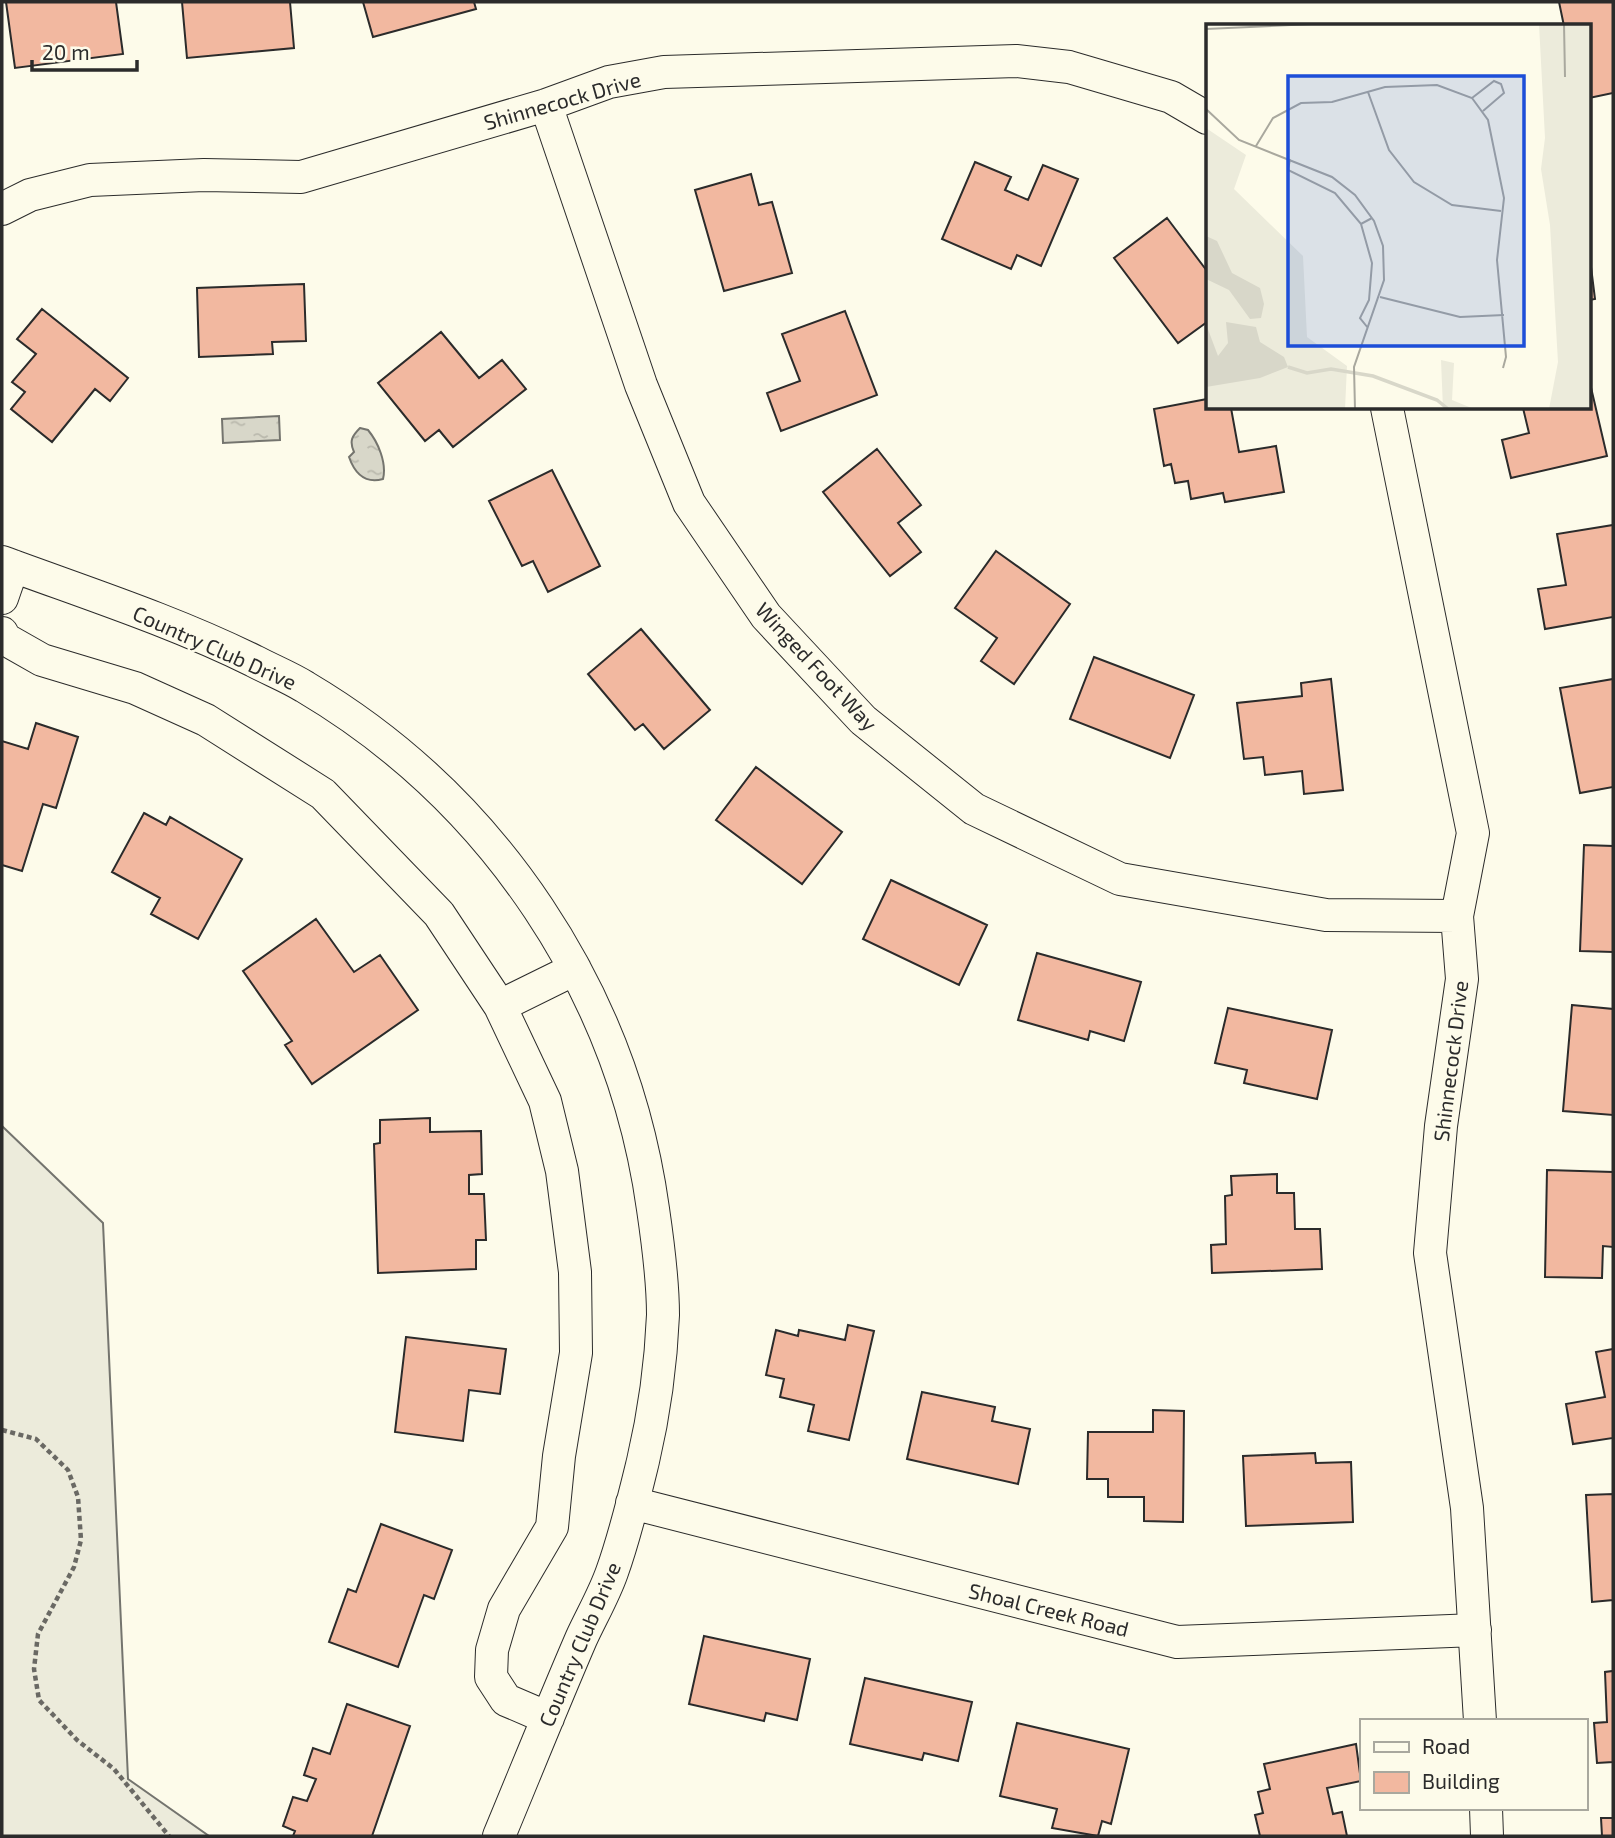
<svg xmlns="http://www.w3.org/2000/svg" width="1615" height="1838" viewBox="0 0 1615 1838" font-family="'Exo 2',sans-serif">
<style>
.grass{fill:#ecebdb;stroke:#74746e;stroke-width:2}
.water{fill:url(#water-ripples);stroke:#74746e;stroke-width:2}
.building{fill:#f2b8a0;stroke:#2b2b2b;stroke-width:2}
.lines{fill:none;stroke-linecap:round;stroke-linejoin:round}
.street-casing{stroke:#2b2b2b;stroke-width:34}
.path{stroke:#6a6964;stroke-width:4.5;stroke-dasharray:5 3.5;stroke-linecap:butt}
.street{stroke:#fdfbea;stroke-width:32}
.labels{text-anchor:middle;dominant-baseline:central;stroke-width:5;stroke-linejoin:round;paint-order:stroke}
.street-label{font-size:21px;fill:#2b2b2b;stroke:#fdfbea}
.inset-river{fill:none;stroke:#d8d7c9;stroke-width:3.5}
.inset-road{fill:none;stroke:#a9a89e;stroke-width:2}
.view{fill:#1d4ed8;fill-opacity:0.15;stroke:#1d4ed8;stroke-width:3.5}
.inset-edge{fill:none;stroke:#2b2b2b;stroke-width:3.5}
</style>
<defs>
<pattern id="water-ripples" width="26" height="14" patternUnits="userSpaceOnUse" patternTransform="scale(1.75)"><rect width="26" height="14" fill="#d8d7c9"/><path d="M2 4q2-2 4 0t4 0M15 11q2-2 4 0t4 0" fill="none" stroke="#bab9ad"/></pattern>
</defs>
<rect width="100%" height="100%" fill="#fdfbea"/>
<path class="grass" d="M2,1126L103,1223L128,1779L209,1836H2Z"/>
<path class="water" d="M279,416L280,440L223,443L222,419Z
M360,428L368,430C378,442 387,463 383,479C365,484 355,474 349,457L354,452C349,441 352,436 360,428Z"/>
<path class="building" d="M6,2H116L123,54L15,68Z
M182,2H290L294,48L187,58Z
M363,2H474L476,9L373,37Z
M1559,2H1613V93L1589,98V26H1564Z
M975,162L1011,177L1005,190L1028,200L1043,165L1078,179L1041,266L1017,255L1011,269L942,239Z
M751,174L759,205L772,202L792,273L724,291L695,190Z
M1167,218L1207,271V322L1178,343L1114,258Z
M1589,251L1595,299L1589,300Z
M304,284L306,341L272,342L273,354L199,357L197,288Z
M42,309L128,378L110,401L95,389L52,442L11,409L25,392L12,382L36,354L17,339Z
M845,311L877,395L781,431L767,393L800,381L782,334Z
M441,332L479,378L502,360L526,389L453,447L439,430L425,441L378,383Z
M1589,379L1607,456L1511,478L1502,440L1529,433L1523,408H1589Z
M1207,399V408H1231L1239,452L1276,446L1284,492L1225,502L1223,493L1191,499L1188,481L1175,483L1171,464L1164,466L1154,409Z
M877,449L921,505L898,523L921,552L890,576L823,492Z
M552,470L600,566L548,592L533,561L522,566L489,501Z
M1613,525V617L1545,629L1538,589L1566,585L1557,534Z
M996,551L1070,604L1014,684L981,661L997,638L955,608Z
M641,629L710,710L664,749L643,724L635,730L588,674Z
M1094,657L1194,695L1170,758L1070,719Z
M1331,679L1343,790L1304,794L1302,771L1265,775L1263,757L1244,759L1237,703L1302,696L1301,683Z
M1613,679V787L1580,793L1560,688Z
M36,723L78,737L56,808L43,804L22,871L2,865V741L28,749Z
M756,767L842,832L802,884L716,820Z
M144,813L166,825L170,817L242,859L198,939L151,914L160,898L112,872Z
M1584,845L1613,846V952L1580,951Z
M891,880L987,925L959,985L863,939Z
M316,919L354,972L380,955L418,1010L312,1084L285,1045L292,1041L243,971Z
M1037,953L1141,982L1124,1041L1090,1031L1088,1040L1018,1020Z
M1572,1005L1613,1009V1115L1563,1111Z
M1228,1008L1332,1030L1317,1099L1244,1083L1247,1070L1215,1063Z
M430,1118V1132L481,1131L482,1174L469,1175V1194H484L486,1240H476V1269L378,1273L374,1144L380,1143V1120Z
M1547,1170L1613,1172V1247L1603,1246L1602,1278L1545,1277Z
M1277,1174V1193H1294L1295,1229H1320L1322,1269L1212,1273L1211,1245L1226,1244L1225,1196L1232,1195L1231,1176Z
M848,1325L874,1331L849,1440L808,1431L814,1405L780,1397L784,1379L766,1375L776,1330L798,1336L799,1330L845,1340Z
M406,1337L506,1349L500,1394L469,1390L463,1441L395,1432Z
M1613,1349V1438L1573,1444L1566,1404L1605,1397L1596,1352Z
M922,1392L995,1407L992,1421L1030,1429L1018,1484L907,1459Z
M1153,1410L1184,1411L1183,1522L1144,1521V1497H1108V1479H1087L1088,1432H1153Z
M1315,1453L1316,1463L1351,1462L1353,1522L1246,1526L1243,1456Z
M1613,1494V1600L1592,1602L1586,1495Z
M381,1524L452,1550L434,1599L424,1595L398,1667L329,1642L348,1589L356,1592Z
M704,1636L810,1659L797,1720L766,1713L764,1721L689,1704Z
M1613,1671V1762L1597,1763L1594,1723L1607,1722L1605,1672Z
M865,1678L972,1702L958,1761L924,1753L922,1760L850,1744Z
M347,1704L410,1726L372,1836H293L295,1831L283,1826L293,1797L307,1801L316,1779L304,1775L313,1748L330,1754Z
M1017,1723L1129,1749L1111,1824L1102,1821L1098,1836L1052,1828L1057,1809L1000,1796Z
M1356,1744L1361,1781L1327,1788L1333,1814L1342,1812L1347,1836H1260L1255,1815L1263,1813L1258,1792L1270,1789L1264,1764Z
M1601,1818H1613V1836H1602Z"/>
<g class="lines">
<defs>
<path id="street" d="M546,105L641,385L689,503L766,616L863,720L974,809L1120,879L1326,915L1457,916
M2,209L30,195L90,180L204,175L301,177L546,105L609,82L664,72L1016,61L1069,67L1171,97L1207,118
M1387,408L1473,833L1457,916L1462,979L1441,1126L1430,1253L1467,1508L1480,1721
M2,562C86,593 173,621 254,661C271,670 289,677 305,687C494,799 623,992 653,1209C658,1243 663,1280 663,1315C661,1363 654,1414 643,1461C634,1498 625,1536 612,1572C604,1595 591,1617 581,1639C553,1704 526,1771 499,1836
M2,598L13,566
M2,633L5,639L42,660L135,688L206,720L323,794L439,914L500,1006L575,969
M500,1006L545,1101L562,1171L575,1272L576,1353L559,1456L552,1527L504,1609L492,1650L491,1677L506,1700L548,1718
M632,1503L1177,1642L1475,1630
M1486,1808L1487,1836"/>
</defs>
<use href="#street" class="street-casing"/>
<path class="path" d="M2,1430L36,1439L68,1470L78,1497L81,1540L74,1567L38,1634L34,1669L39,1700L77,1740L114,1769L169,1836"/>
<use href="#street" class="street"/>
</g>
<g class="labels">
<g class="street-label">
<text transform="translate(562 100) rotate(-16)">Shinnecock Drive</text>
<text transform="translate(215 647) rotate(24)">Country Club Drive</text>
<text transform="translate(817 666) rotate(47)">Winged Foot Way</text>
<text transform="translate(1450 1061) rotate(-83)">Shinnecock Drive</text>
<text transform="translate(1049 1609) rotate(14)">Shoal Creek Road</text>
<text transform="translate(579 1644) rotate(-67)">Country Club Drive</text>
</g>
</g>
<g transform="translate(1206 24)">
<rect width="385" height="385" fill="#fdfbea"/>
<path d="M333,0H385V385H343L352,338L344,201L335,145L339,114ZM0,104L40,131L28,165L97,232L101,313L141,342L139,385H0ZM235,336L248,339L246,376L268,385H237Z" fill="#ecebdb"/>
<path d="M0,212L11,217L26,249L54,264L58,280L55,294L44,295L23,266L0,255ZM20,298L50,303L54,318L78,333L82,343L54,354L0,363V300L12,332L22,319Z" fill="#d8d7c9"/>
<path class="inset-river" d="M82,343L101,349L125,345L167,352L231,376L242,385"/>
<path class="inset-road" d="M358,0L359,53M0,5L106,0M162,68L183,126L208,158L246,181L295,187M266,74L288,57L295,60L298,69L277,87M0,85L33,116L126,153L149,171L168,197L177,222L178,256L148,343L149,385M50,122L67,94L95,79L126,78L179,63L231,61L266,74L282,96L298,174L291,236L300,333L297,344M84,135L82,146L129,169L155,200L166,194M155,200L166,239L163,276L154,294L162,304M174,273L254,293L298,291"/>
<path class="view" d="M82,52H318V322H82Z"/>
<rect width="385" height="385" class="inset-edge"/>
</g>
<rect width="1615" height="1838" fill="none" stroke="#2b2b2b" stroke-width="7"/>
<rect x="1360" y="1719" width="228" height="91" fill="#fdfbea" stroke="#a9a89e" stroke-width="2"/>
<rect x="1374" y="1742" width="35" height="10" fill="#fdfbea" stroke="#a9a89e" stroke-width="2"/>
<text x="1422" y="1754" font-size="21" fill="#2b2b2b">Road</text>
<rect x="1374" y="1772" width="35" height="21" fill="#f2b8a0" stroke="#a9a89e" stroke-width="2"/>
<text x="1422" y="1789" font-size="21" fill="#2b2b2b">Building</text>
<path d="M32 60v10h105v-10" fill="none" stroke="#2b2b2b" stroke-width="3.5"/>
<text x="42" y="60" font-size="21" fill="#2b2b2b" stroke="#fdfbea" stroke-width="5" paint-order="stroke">20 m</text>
</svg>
